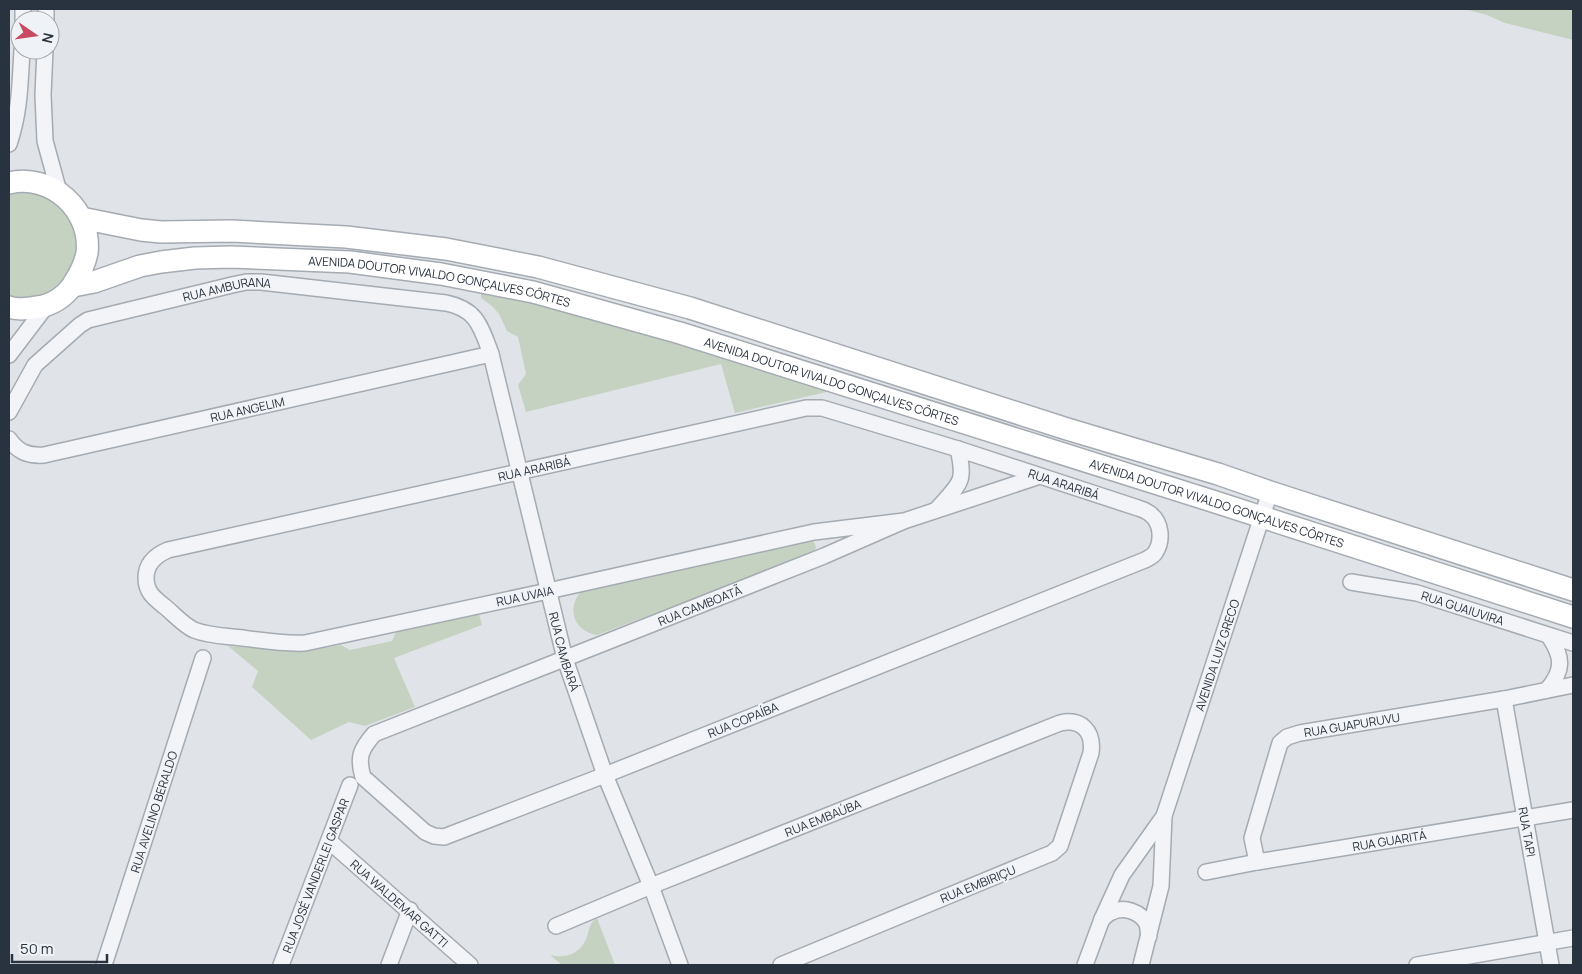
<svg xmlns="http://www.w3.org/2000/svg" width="1582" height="974" viewBox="0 0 1582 974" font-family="Manrope,sans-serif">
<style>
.green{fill:#c6d2c1}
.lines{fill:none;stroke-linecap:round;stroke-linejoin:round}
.street-casing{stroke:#a5abb2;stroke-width:18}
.secondary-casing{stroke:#a5abb2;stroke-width:24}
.street{stroke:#f2f4f7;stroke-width:15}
.secondary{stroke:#fff;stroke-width:21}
.labels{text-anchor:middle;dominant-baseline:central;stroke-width:4.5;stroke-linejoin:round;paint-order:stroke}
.street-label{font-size:12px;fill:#29323f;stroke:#eff2f6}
</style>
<rect width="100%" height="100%" fill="#e0e4e8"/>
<path class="green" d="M1464,9H1573V40L1505,23L1487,15Z
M9,190L50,194L78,226L77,269L47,299L9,301Z
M481,292L563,310L831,391L735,413L721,364L526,412L518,385L526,374L518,337L507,331L499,314L492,306L481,298Z
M811,540L814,542L816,547L814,553L597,635C573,631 566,608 582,590Z
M479,614L482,625L394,658L415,707L365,726L349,722L311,740L252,687L258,671L228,646L302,652L341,645L350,650L392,641L396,632Z
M597,918L615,965H562L550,955C565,959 580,954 586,939C590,930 588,924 597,918Z"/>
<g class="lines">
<defs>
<g id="street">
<path d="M23,20V9"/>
<path d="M46,20V9"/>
<path d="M45,50L43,95L45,141L59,192"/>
<path d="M9,144C20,112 20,83 22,50"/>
<path d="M9,355L47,305"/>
<path id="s1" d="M9,412L35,365L80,325L88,320L232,285L246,282H261L446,303C477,309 481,327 491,354L565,659L605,775L651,886L680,965"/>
<path id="s2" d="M9,439C18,452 28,456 44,455L491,354"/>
<path d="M938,508C960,483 966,483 958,449"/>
<path id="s3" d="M904,521L814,532L548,591L305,643C284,644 264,641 243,638C227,636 209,636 194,630C183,625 173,613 164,606C154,598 146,592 146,578C146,563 156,555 168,550L806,408H822L958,449L1138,508C1142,509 1146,511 1149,513C1162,522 1163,541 1155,553C1153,556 1149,558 1145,560L605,775L444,837L434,836L425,832L363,777C357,757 361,749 374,734L824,556L904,521L1040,476"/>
<path id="s4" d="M1351,582L1417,593L1573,643"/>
<path d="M1547,690C1564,670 1563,657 1549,636"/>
<path id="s5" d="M1504,699L1551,965"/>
<path id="s6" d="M329,841L470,965"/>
<path id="s7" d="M1257,862L1252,838L1280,743L1287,737L1300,733L1504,699L1573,685"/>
<path id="s8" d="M1206,872L1257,862L1573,810"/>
<path d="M1102,919C1105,917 1108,913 1112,912C1124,906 1141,912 1147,924C1148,927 1148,932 1149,936"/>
<path id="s9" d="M556,926L651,886L1060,723C1081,718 1094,731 1091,753L1060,846L1052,853L781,965"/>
<path id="s10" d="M104,965L203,658"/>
<path id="s11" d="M281,965L350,785"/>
<path d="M389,965L410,910"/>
<path d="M1085,965L1102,919L1122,875L1164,816"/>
<path id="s12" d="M1141,965L1161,886L1164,816L1270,492"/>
<path d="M1417,965L1573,938"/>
</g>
<g id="secondary">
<path d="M9,183C51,173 92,210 87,253C85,263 81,272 75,281C69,293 56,303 43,306C32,308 20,311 9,307"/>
<path d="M81,218L141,230L161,232L232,231L346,237L446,249L538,267L690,308L1067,429L1218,474L1270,492L1573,590"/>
<path id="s13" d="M73,286L94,282L140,266L161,262L195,258L231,257L350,262L441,274L533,292L680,333L1209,500L1573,617"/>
</g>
</defs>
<use href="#street" class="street-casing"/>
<use href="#secondary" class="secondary-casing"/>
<use href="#street" class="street"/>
<use href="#secondary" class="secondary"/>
</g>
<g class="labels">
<g class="street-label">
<text stroke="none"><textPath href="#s13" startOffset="372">AVENIDA DOUTOR VIVALDO GONÇALVES CÔRTES</textPath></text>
<text stroke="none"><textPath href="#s1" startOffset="266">RUA AMBURANA</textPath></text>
<text stroke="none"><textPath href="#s13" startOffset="778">AVENIDA DOUTOR VIVALDO GONÇALVES CÔRTES</textPath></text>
<text stroke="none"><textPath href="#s2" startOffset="249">RUA ANGELIM</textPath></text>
<text stroke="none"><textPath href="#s3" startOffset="1210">RUA ARARIBÁ</textPath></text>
<text stroke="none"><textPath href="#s3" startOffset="1758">RUA ARARIBÁ</textPath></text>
<text stroke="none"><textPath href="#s13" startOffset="1182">AVENIDA DOUTOR VIVALDO GONÇALVES CÔRTES</textPath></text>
<text transform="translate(525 596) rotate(-12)">RUA UVAIA</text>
<text stroke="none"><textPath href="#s3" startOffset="3159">RUA CAMBOATÃ</textPath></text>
<text stroke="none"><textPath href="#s4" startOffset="115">RUA GUAIUVIRA</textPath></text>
<text stroke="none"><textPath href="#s1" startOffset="866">RUA CAMBARÁ</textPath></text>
<text stroke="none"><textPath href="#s12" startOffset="321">AVENIDA LUIZ GRECO</textPath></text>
<text transform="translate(743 720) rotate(-22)">RUA COPAÍBA</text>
<text stroke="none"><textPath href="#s7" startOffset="199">RUA GUAPURUVU</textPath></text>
<text stroke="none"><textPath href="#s10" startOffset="161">RUA AVELINO BERALDO</textPath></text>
<text stroke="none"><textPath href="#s9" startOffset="288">RUA EMBAÚBA</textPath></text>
<text stroke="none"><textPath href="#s5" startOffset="135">RUA TAPI</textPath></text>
<text stroke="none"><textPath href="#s8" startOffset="186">RUA GUARITÁ</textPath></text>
<text stroke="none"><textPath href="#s11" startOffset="96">RUA JOSÉ VANDERLEI GASPAR</textPath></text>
<text transform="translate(978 884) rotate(-22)">RUA EMBIRIÇU</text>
<text stroke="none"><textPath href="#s6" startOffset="94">RUA WALDEMAR GATTI</textPath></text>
</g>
</g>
<rect width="1582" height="974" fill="none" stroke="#29323f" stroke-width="20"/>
<g transform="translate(35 35) rotate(103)"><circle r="24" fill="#eff2f6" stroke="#a0a5ad"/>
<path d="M0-4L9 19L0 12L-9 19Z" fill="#ca4962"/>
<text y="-8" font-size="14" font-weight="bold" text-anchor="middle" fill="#29323f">N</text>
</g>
<path d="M12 954v8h95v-8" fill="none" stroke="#29323f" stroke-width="2.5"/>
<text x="20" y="954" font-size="15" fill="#29323f" stroke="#eff2f6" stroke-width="4" paint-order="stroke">50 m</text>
</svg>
